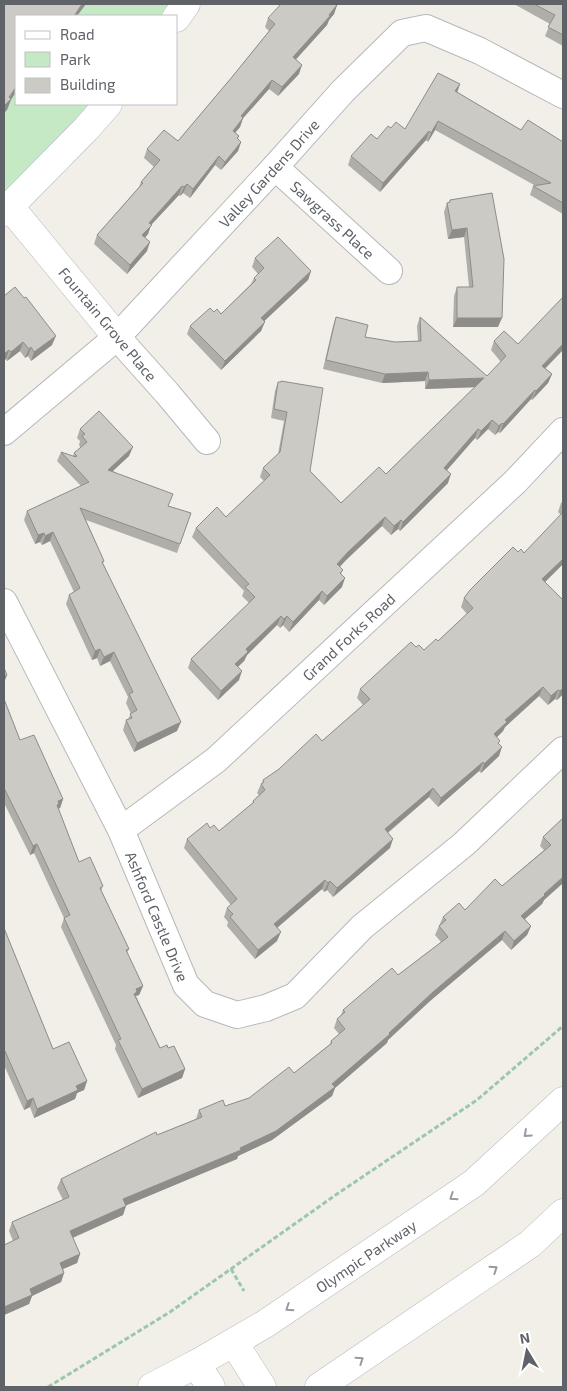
<svg xmlns="http://www.w3.org/2000/svg" width="567" height="1391" viewBox="0 0 567 1391" font-family="'Exo 2',sans-serif">
<style>
.green{fill:#c5e8c5}
.lines{fill:none;stroke-linecap:round;stroke-linejoin:round}
.street-casing{stroke:#b5b8bc;stroke-width:28}
.secondary-casing{stroke:#b6babf;stroke-width:29}
.path{stroke:#9cc7a9;stroke-width:3;stroke-dasharray:5 2.5;stroke-linecap:butt}
.street{stroke:#fff;stroke-width:26}
.secondary{stroke:#fff;stroke-width:28}
.wall{fill:#afaea9}
.shaded-wall{fill:#8f8d8a}
.building{fill:#cccac5;stroke:#8f8d8a}
.oneway{stroke:#979a9d}
.labels{text-anchor:middle;dominant-baseline:central;stroke-width:5;stroke-linejoin:round;paint-order:stroke}
.street-label{font-size:15px;fill:#5f6368;stroke:#fff}
</style>
<rect width="100%" height="100%" fill="#f1efe8"/>
<path class="green" d="M4,4H187L176,16H16V104H109L4,213Z"/>
<g class="lines">
<defs>
<g id="street">
<path id="s1" d="M275,167L389,271"/>
<path d="M117,337L167,393L207,441"/>
<path id="s2" d="M4,432L117,337L275,167L343,91L402,33L426,28L480,51L563,95"/>
<path id="s3" d="M4,602L121,830L186,985L205,1004L237,1015L266,1008L295,996L362,927L464,844L563,750"/>
<path id="s4" d="M121,830L216,760L515,482L563,431"/>
</g>
<g id="secondary">
<path d="M176,18L186,4"/>
<path d="M10,207L117,337"/>
<path d="M4,212L86,129L108,104"/>
<path d="M234,1343L262,1387"/>
<path d="M196,1364L211,1387"/>
<path id="s5" d="M152,1387L196,1364L265,1324L474,1183L563,1101"/>
<path d="M319,1387L530,1244L563,1213"/>
</g>
</defs>
<use href="#street" class="street-casing"/>
<use href="#secondary" class="secondary-casing"/>
<path class="path" d="M231,1269L244,1291
M48,1387L170,1312L337,1194L477,1100L563,1026"/>
<use href="#street" class="street"/>
<use href="#secondary" class="secondary"/>
</g>
<path class="wall" d="M514,4H563V46L545,36L550,24Z
M337,5L334,14L329,20L327,25L296,59L299,74L278,96L269,89L243,118L240,127L235,133L239,136L238,139L241,142L238,151L221,170L215,165L190,198L183,193L180,196L179,195L151,225L148,234L145,238L147,251L127,274L94,244L97,235L139,187L141,182L154,167L144,158L147,149L178,141L232,77L269,31L265,27L268,18Z
M460,84L457,92L521,130L563,142V214L530,195L533,186H536L435,130L428,142L426,140L380,192L348,165L351,156L377,139L391,128L405,129Z
M492,193L498,327H453L454,296L457,287H469L464,237L448,239L444,212L447,203L449,202L450,200Z
M255,258L311,271L308,280L264,321L261,331L221,370L187,334L190,326L214,312L221,314L251,284L254,278L258,274L252,267Z
M4,296L52,345L31,361L28,356L25,358L20,351L7,361L6,359Z
M336,317L365,337L395,342L418,341L417,326L420,317L487,376L501,362L491,350L494,341L545,368L552,374L548,383L532,400L531,399L500,433L498,432L495,435L488,429L477,440L475,438L447,470L448,483L400,531L398,529L391,535L382,526L345,561L340,567L343,570L341,574L342,587L324,605L319,600L289,632L283,625L280,628L277,625L247,655L244,661L238,667L239,680L218,700L188,668L191,659L249,603L242,596L244,591L192,537L196,528L226,517L264,481L260,477L263,468L278,454L284,421L271,418L275,391L278,382L310,471L341,503L386,474L475,387L425,389V381L382,383L323,369L333,326Z
M80,429L129,456L113,471L169,506L191,513L177,553L86,520L104,561L103,563L177,731L134,752L123,730L126,720L128,719L131,714L126,703L128,697L110,661L100,666L97,658L92,660L66,604L69,595L74,592L50,541L42,545L40,542L35,544L24,520L27,511L81,486L57,461L61,452L73,456L74,453L81,448L79,445L80,441L77,438Z
M563,501V564L545,582L563,600V694L557,700L555,699L548,705L539,696L505,727L503,731L497,737L499,744V756L481,773L479,771L438,807L429,797L388,833L390,848L333,897L327,890L324,892L322,889L277,928V941L255,959L227,926L228,922L224,917L227,908L231,905L184,848L187,839L210,828L219,831L252,804L253,801L259,795L257,793L261,784L262,783L263,780L322,741L363,705L357,698L360,689L416,647L424,650L438,641L467,614L461,607L464,598L518,552L524,553L561,515L558,512L561,503Z
M4,699L20,740L63,799L60,808L58,809L79,862L103,886L101,891L129,949L127,953L143,986L139,995L136,996L160,1048H168L185,1069L182,1078L138,1098L115,1049L116,1045L61,927L64,918L34,853L30,855L4,803Z
M563,818V883L544,900L542,904L525,919L531,926L527,935L511,950L502,940L430,1001L388,1040L387,1043L335,1088L332,1096L272,1140L238,1156L237,1159L126,1205L123,1215L73,1238L80,1254L77,1263L63,1269L64,1273L61,1282L32,1296L29,1304L4,1315V1245L13,1241L9,1231L12,1222L63,1200L57,1188L61,1179L157,1135L196,1119L199,1110L225,1106L249,1098L294,1073L330,1044L331,1041L339,1034L334,1028L337,1019L341,1015L343,1010L398,975L441,942L435,935L443,917L465,910L502,886L544,850L540,846L543,837Z
M4,928L53,1049L87,1081L84,1090L77,1093L75,1099L34,1118L30,1107L24,1110L4,1065Z"/>
<path class="shaded-wall" d="M82,4H86L77,16H74Z
M337,5L334,14L329,20L327,25L290,66L293,57Z
M302,65L299,74L278,96L282,87Z
M272,80L269,89L237,125L241,116Z
M460,84L457,93L455,91Z
M16,87V92L11,100L7,110L4,113V106Z
M243,118L240,127L229,140L233,131Z
M438,121L435,130L428,142L431,133Z
M429,131L426,140L380,192L383,183Z
M241,142L238,151L221,170L225,162Z
M219,156L215,165L190,198L193,189Z
M187,184L183,193L180,196L184,187Z
M182,186L179,195L151,225L148,234L139,244L142,235L149,223Z
M467,228L464,237L448,239L452,230Z
M150,242L147,251L127,274L130,265Z
M311,271L308,280L258,327L261,318Z
M457,318H502L498,327H453Z
M265,322L261,331L221,370L225,361Z
M56,336L52,345L31,361L34,352Z
M23,342L20,351L7,361L11,352Z
M563,344V350L539,375L542,366Z
M31,347L28,356L25,358L29,349Z
M9,350L6,359L4,361V354Z
M428,372L425,381L382,383L385,374Z
M552,374L548,383L532,400L536,391Z
M484,378L481,387L425,389L429,380Z
M535,390L531,399L500,433L503,424Z
M492,420L488,429L477,440L481,431Z
M502,423L498,432L495,435L499,426Z
M478,429L475,438L441,477L444,468Z
M133,447L129,456L105,478L108,470Z
M451,474L448,483L400,531L403,522Z
M385,517L382,526L345,561L334,573L337,564L348,552Z
M401,520L398,529L391,535L394,526Z
M53,532L50,541L42,545L45,536Z
M44,533L40,542L35,544L38,535Z
M563,559V564L539,588L542,579Z
M345,578L342,587L324,605L327,596Z
M322,591L319,600L289,632L293,622Z
M281,616L277,625L247,655L244,661L231,673L235,664L246,649Z
M287,616L283,625L280,628L284,619Z
M100,649L97,658L92,660L95,651Z
M114,652L110,661L100,666L104,657Z
M242,671L239,680L218,700L221,691Z
M7,675L4,683V676Z
M543,687L539,696L505,727L503,731L491,743L494,734L505,720Z
M563,688V694L557,700L560,691Z
M558,690L555,699L548,705L551,696Z
M181,722L177,731L134,752L137,743Z
M502,747L499,756L481,773L484,764Z
M483,762L479,771L438,807L441,798Z
M433,788L429,797L381,838L385,829Z
M63,799L60,808L57,809L53,814L58,801Z
M393,839L390,848L333,897L337,888Z
M37,844L34,853L30,855L33,846Z
M563,877V883L544,900L542,904L518,925L521,916L544,894Z
M325,880L322,889L271,933L274,924Z
M330,881L327,890L324,892L328,883Z
M531,926L527,935L511,950L514,941Z
M505,931L502,940L430,1001L388,1040L387,1043L335,1088L332,1096L272,1140L238,1156L237,1159L120,1208L123,1199L240,1148L332,1084L433,992Z
M281,932L277,941L255,959L258,950Z
M143,986L139,995L135,996L131,1003L136,989Z
M185,1069L182,1078L138,1098L142,1089Z
M87,1081L84,1090L77,1093L75,1099L34,1118L37,1109L76,1086Z
M33,1098L30,1107L24,1110L27,1101Z
M126,1206L123,1215L67,1240L70,1231Z
M80,1254L77,1263L56,1272L60,1263Z
M64,1273L61,1282L32,1296L29,1304L4,1315V1307L30,1289Z"/>
<path class="building" d="M4,4H82L74,16H16V87L9,97L11,99L4,106Z
M281,4H335L337,5L329,15L330,16L293,57L302,65L282,87L272,80L241,116L243,118L233,131L239,136L237,138L241,142L225,162L219,156L193,189L187,184L184,187L182,186L149,223L152,225L142,235L150,242L130,265L97,235L143,183L141,182L160,160L147,149L164,130L178,141L232,77L275,24L268,18Z
M534,4H563V35L548,27L555,15Z
M438,73L460,84L455,91L521,130L528,120L563,142V203L533,186L551,183L438,121L431,133L429,131L383,183L351,156L371,134L377,139L388,126L391,128L396,122L405,129Z
M492,193L504,259L502,318H457V287H473L467,228L452,230L447,203L450,202V200Z
M278,237L311,271L261,318L265,322L225,361L190,326L210,308L214,312L217,309L221,314L256,280L254,278L264,268L255,258Z
M15,287L24,298L26,297L56,336L34,352L31,347L29,349L23,342L11,352L9,350L4,354V296Z
M563,297V344L542,366L552,374L536,391L535,390L503,424L502,423L499,426L492,420L481,431L478,429L444,468L451,474L403,522L401,520L394,526L385,517L348,552L337,564L343,570L340,573L345,578L327,596L322,591L293,622L287,616L284,619L281,616L246,649L248,652L235,664L242,671L221,691L191,659L255,597L245,587L249,584L196,528L217,507L226,517L270,475L263,468L280,452L287,412L274,409L278,382H281V381L323,388L310,471L341,503L379,467L386,474L484,378L429,380L428,372L385,374L326,360L336,317L368,325L365,337L395,342L421,341L420,317L487,376L506,356L494,341L504,331L518,344Z
M99,411L133,447L108,470L173,494L168,506L191,513L180,544L80,508L95,541L104,561L102,562L181,722L137,743L126,720L132,718L130,714L137,710L129,694L133,692L114,652L104,657L100,649L95,651L69,595L80,588L53,532L45,536L44,533L38,535L27,511L89,482L61,452L76,457L77,456L74,453L87,442L82,436L85,434L80,429Z
M563,512V559L542,579L563,600V688L560,691L558,690L551,696L543,687L505,720L507,722L494,734L500,741L498,743L502,747L484,764L483,762L441,798L433,788L385,829L393,839L337,888L330,881L328,883L325,880L274,924L281,932L258,950L230,917L233,914L227,908L237,899L187,839L207,823L210,828L214,825L219,831L254,802L253,801L265,790L261,784L264,782L263,780L279,769L316,734L322,741L370,699L360,689L411,642L416,647L419,645L424,650L436,639L438,641L473,608L464,598L470,590L513,547L518,552L521,549L524,553Z
M4,668L7,675L4,676Z
M4,699L20,740L34,735L63,799L58,801L59,804L57,805L79,862L90,857L103,886L100,888L129,949L126,950L143,986L136,989L137,992L134,994L160,1048L167,1045L168,1048L174,1046L185,1069L142,1089L118,1040L121,1039L64,918L70,915L37,844L33,846L4,788Z
M563,818V877L544,894L545,895L521,916L531,926L514,941L505,931L433,992L389,1033L390,1034L332,1084L335,1087L276,1131L240,1148L241,1150L123,1199L126,1206L70,1231L80,1254L60,1263L64,1273L30,1289L32,1295L4,1307V1245L19,1238L12,1222L69,1197L61,1179L156,1132L157,1135L202,1117L199,1110L223,1100L225,1106L249,1098L289,1067L294,1073L332,1043L331,1041L345,1029L337,1019L345,1012L343,1010L392,968L398,975L448,937L439,926L446,920L443,917L459,903L465,910L495,879L502,886L551,845L543,837Z
M4,928L53,1049L69,1042L87,1081L76,1086L78,1090L37,1109L33,1098L27,1101L5,1051L4,1052Z"/>
<defs><path id="oneway-chevron" d="M-2-3.5L2.5 0L-2 3.5" fill="none" stroke-width="1.6" stroke-linecap="round" stroke-linejoin="round" transform="scale(1.25)"/></defs>
<g class="oneway">
<use href="#oneway-chevron" transform="translate(527 1134) rotate(138)"/>
<use href="#oneway-chevron" transform="translate(453 1197) rotate(146)"/>
<use href="#oneway-chevron" transform="translate(494 1269) rotate(-34)"/>
<use href="#oneway-chevron" transform="translate(289 1308) rotate(146)"/>
<use href="#oneway-chevron" transform="translate(360 1360) rotate(-34)"/>
</g>
<g class="labels">
<g class="street-label">
<text stroke="none"><textPath href="#s2" startOffset="371">Valley Gardens Drive</textPath></text>
<text stroke="none"><textPath href="#s1" startOffset="78">Sawgrass Place</textPath></text>
<text transform="translate(108 324) rotate(50)">Fountain Grove Place</text>
<text stroke="none"><textPath href="#s4" startOffset="299">Grand Forks Road</textPath></text>
<text stroke="none"><textPath href="#s3" startOffset="350">Ashford Castle Drive</textPath></text>
<text stroke="none"><textPath href="#s5" startOffset="251">Olympic Parkway</textPath></text>
</g>
</g>
<rect width="567" height="1391" fill="none" stroke="#5f6368" stroke-width="10"/>
<rect x="15" y="15" width="162" height="90" fill="#ffffff" stroke="#bfc1c3"/>
<rect x="25" y="31" width="25" height="8" fill="#ffffff" stroke="#bfc1c3"/>
<text x="60" y="40" font-size="15" fill="#5f6368">Road</text>
<rect x="25" y="52" width="25" height="15" fill="#c5e8c5" stroke="#bfc1c3"/>
<text x="60" y="65" font-size="15" fill="#5f6368">Park</text>
<rect x="25" y="78" width="25" height="15" fill="#cccac5" stroke="#bfc1c3"/>
<text x="60" y="90" font-size="15" fill="#5f6368">Building</text>
<g transform="translate(527 1351) rotate(350)" stroke="#ffffff" stroke-width="4" paint-order="stroke">
<path d="M0-4L9 19L0 12L-9 19Z" fill="#5f6368"/>
<text y="-8" font-size="14" font-weight="bold" text-anchor="middle" fill="#5f6368">N</text>
</g>
</svg>
